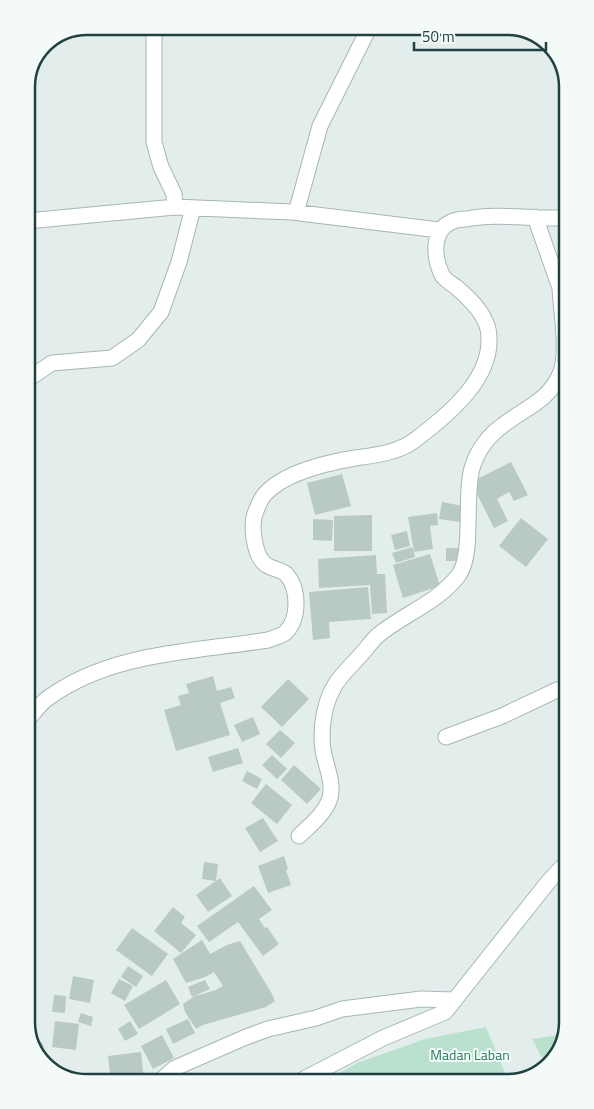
<svg xmlns="http://www.w3.org/2000/svg" width="594" height="1109" viewBox="0 0 594 1109" font-family="'Titillium Web',sans-serif">
<style>
.green{fill:#bae1ce}
.building{fill:#b8c9c6}
.lines{fill:none;stroke-linecap:round;stroke-linejoin:round}
.minor-casing{stroke:#a5b7b5;stroke-width:17}
.minor{stroke:#fff;stroke-width:15}
.labels{text-anchor:middle;dominant-baseline:central;stroke-width:4;stroke-linejoin:round;paint-order:stroke}
.park-label{font-size:14px;fill:#277c5d;stroke:#f4faf8}
.rim{fill:none;stroke:#214141;stroke-width:2.5}
</style>
<rect width="100%" height="100%" fill="#e3eeec"/>
<path class="green" d="M486,1027L507,1078L328,1080L357,1063L425,1039Z
M564,1034L558,1055L546,1065L532,1039Z"/>
<path class="building" d="M511,462L528,495L514,501L509,492L497,499L508,521L494,528L471,482Z
M342,474L351,506L315,515L307,483Z
M442,502L463,506L460,522L439,519Z
M437,513L438,525L430,526L433,549L414,552L415,557L396,563L392,553L412,547L414,552L408,517Z
M372,515V551H334V516Z
M521,518L548,539L526,567L499,546Z
M313,519L333,520L332,541L313,540Z
M407,531L410,546L395,550L391,535Z
M446,548H463V561H446Z
M430,554L440,586L403,598L393,565Z
M376,555L377,574H385L387,613L372,614L370,585L319,588L318,559Z
M368,587L371,619L329,622L330,638L313,640L309,592Z
M213,676L217,691L231,687L235,698L220,703L230,735L176,751L164,710L181,705L178,696L189,693L186,684Z
M288,679L309,699L282,727L261,707Z
M253,717L260,734L242,742L234,725Z
M280,730L295,743L281,758L266,744Z
M238,748L243,763L213,772L208,757Z
M272,755L287,769L277,779L262,765Z
M294,765L321,789L307,804L281,780Z
M247,771L262,779L257,789L242,781Z
M266,784L292,805L277,824L251,803Z
M263,818L278,841L260,852L245,828Z
M284,856L288,869L286,870L291,885L268,893L258,866Z
M204,862L218,864L216,881L202,879Z
M220,878L232,896L208,912L196,895Z
M254,886L272,910L259,919L265,928L267,927L279,944L263,956L238,922L209,942L197,926Z
M173,907L185,917L181,923L196,935L181,953L154,931Z
M132,928L168,954L152,976L116,950Z
M202,940L210,954L227,945L240,941L272,994L275,1001L266,1007L203,1025L196,1029L185,1012L183,1004L195,996L216,990L223,986L214,972L205,977L186,983L173,959Z
M128,966L143,976L136,987L121,977Z
M73,976L94,980L90,1003L69,999Z
M119,979L133,986L125,1001L111,993Z
M166,980L180,1004L139,1029L124,1005Z
M205,980L210,989L192,997L188,987Z
M54,995L66,996L65,1013L52,1012Z
M81,1013L93,1017L91,1026L78,1022Z
M188,1019L195,1033L173,1044L166,1029Z
M55,1021L79,1024L76,1050L52,1047Z
M130,1021L138,1034L125,1041L118,1029Z
M162,1035L174,1058L153,1069L141,1046Z
M141,1052L144,1080L111,1082L108,1056Z"/>
<g class="lines">
<defs>
<path id="minor" d="M154,26V142L161,167L174,194L175,207
M292,212L439,230
M535,217L560,288L564,293
M27,221L175,207L292,212L297,209L320,126L370,26
M28,379L52,363L112,358L138,340L161,312L179,262L193,208
M29,718C35,711 41,703 48,698C111,652 193,652 268,640C273,638 281,636 285,633C300,619 299,588 286,574C280,569 271,569 265,564C254,555 250,524 256,511C258,506 261,498 265,494C285,472 326,463 355,458C375,455 398,453 415,440C448,415 497,376 488,329C484,312 469,298 456,287C452,284 445,280 442,275C434,258 431,231 451,222C455,220 461,219 466,219C498,213 531,219 564,218
M446,737L502,716L557,690L566,689
M299,836C310,825 325,814 330,798C334,782 326,767 323,750C320,729 324,703 335,685C341,675 350,667 357,659C364,652 370,643 377,636C403,614 436,604 458,576C475,555 463,493 473,465C478,450 489,435 502,426C523,409 549,401 560,374C569,354 561,311 560,288
M35,1048V1050
M302,1080L383,1038L445,1012L549,881L567,862
M159,1082L175,1068L246,1037L268,1029L316,1018L342,1009L421,999L455,1000"/>
</defs>
<use href="#minor" class="minor-casing"/>
<use href="#minor" class="minor"/>
</g>
<g class="labels">
<g class="park-label">
<text x="470" y="1054">Madan Laban</text>
</g>
</g>
<path d="M0 0H594V1109H0ZM87 35H507A52 52 0 0 1 559 87V1022A52 52 0 0 1 507 1074H87A52 52 0 0 1 35 1022V87A52 52 0 0 1 87 35Z" fill="#f4faf8" fill-rule="evenodd"/>
<path class="rim" d="M87 35H507A52 52 0 0 1 559 87V1022A52 52 0 0 1 507 1074H87A52 52 0 0 1 35 1022V87A52 52 0 0 1 87 35Z"/>
<path d="M414 42v8h132v-8" fill="none" stroke="#214141" stroke-width="2.5"/>
<text x="422" y="42" font-size="15" fill="#214141" stroke="#f4faf8" stroke-width="4" paint-order="stroke">50 m</text>
</svg>
